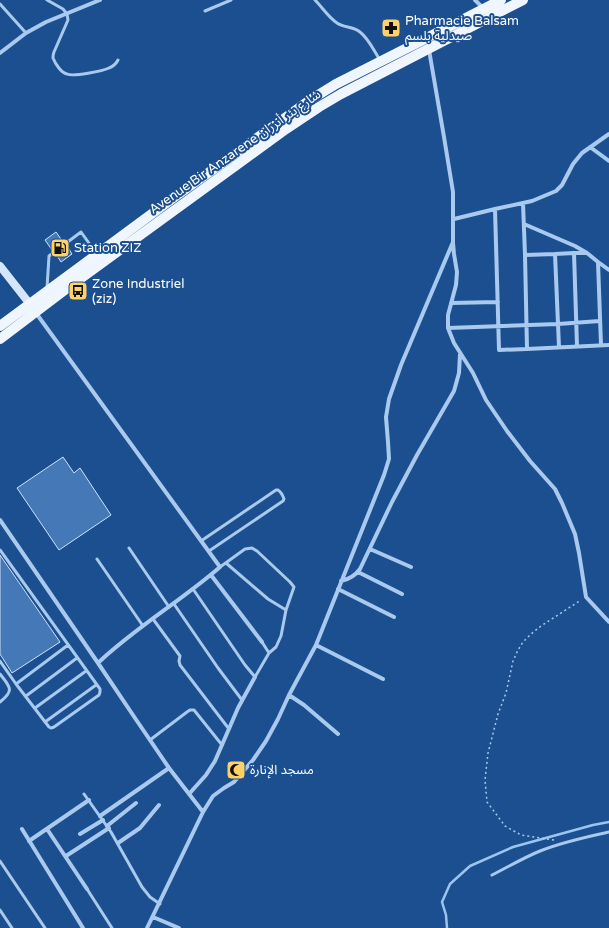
<svg xmlns="http://www.w3.org/2000/svg" width="609" height="928" viewBox="0 0 609 928" font-family="'Varela Round','Noto Sans Arabic',sans-serif">
<style>
.lines{fill:none;stroke-linecap:round;stroke-linejoin:round}
.stream{stroke:#9cc4f0;stroke-width:2.5}
.building{fill:#4478b7;stroke:#cfe3fa}
.path{stroke:#a9c9ee;stroke-width:1.5;stroke-dasharray:2 3;stroke-linecap:butt}
.lane{stroke:#a9c9ee;stroke-width:3}
.street{stroke:#a9c9ee;stroke-width:4}
.secondary{stroke:#d6e6fa;stroke-width:8}
.primary{stroke:#f0f6ff;stroke-width:10}
.labels{text-anchor:middle;dominant-baseline:central;stroke-width:4;stroke-linejoin:round;paint-order:stroke}
.poi-label{font-size:13px;fill:#fff;stroke:#1b4f8f;text-anchor:start}
.street-label{font-size:13px;fill:#fff;stroke:#1b4f8f}
</style>
<rect width="100%" height="100%" fill="#1b4f8f"/>
<g class="lines">
<path class="stream" d="M447,928L446,915L442,902L450,884L470,866L513,847L593,825L609,822"/>
</g>
<path class="building" d="M56,232L63,242L62,243V245L64,247L67,246L72,254L61,262L56,254L57,253V250L55,249L52,250L45,240Z
M63,457L74,473L80,468L111,515L59,550L17,488Z
M0,555L60,642L12,673L0,654Z"/>
<g class="lines">
<path class="path" d="M554,840L521,835L505,826L487,802L485,780L488,753L498,714L506,693L513,661L518,650L523,642L531,634L541,626L581,600"/>
<path class="lane" d="M47,0L63,9L67,14L68,20L54,52C53,54 53,56 53,58C55,63 61,73 67,74C73,77 103,71 109,68C114,66 116,64 118,60
M315,0C322,7 328,17 337,23C344,28 353,26 360,32C369,39 374,51 380,60
M0,4L26,33
M205,11L231,0
M65,244L81,232L96,253
M47,288L49,256L54,252
M201,541L276,490H278C281,492 283,496 284,499L283,501L209,551
M129,548L169,607
M0,550L100,689V692L99,695L54,727L51,728L49,727L16,684L68,645
M97,559L143,626
M226,563L268,599L286,610
M193,589L245,665L255,677L269,653L276,647L281,636L286,610L294,587L290,582L257,551L252,548L245,549L220,567
M174,604L218,668L242,700
M153,619L180,656L179,661L180,665L229,729
M262,642L269,653
M0,661L16,684
M0,674C10,687 15,690 0,702
M26,696L77,658
M35,708L86,671
M45,722L96,685
M150,740L187,712L190,710H194L222,745
M84,794L111,832L142,887L150,897L160,904
M0,861L45,928
M492,875C508,867 523,858 540,851C562,842 586,837 609,832
M87,889L112,928
M0,910L12,928"/>
<path class="street" d="M475,0L483,8
M0,53L26,33L46,22L100,0
M590,147L609,161
M495,209L499,350L527,349L525,255L523,203
M454,219L495,209L532,201L556,191L562,185L573,164L582,153L609,134
M524,224L575,246L587,253
M453,243L454,254L457,272L456,285L448,315V328L454,343L473,373L486,400L507,431L530,461L555,489L562,503L575,534L579,553L586,597L609,622
M574,253H587L598,262L601,345
M555,254L574,253L577,346
M525,255L555,254L559,347
M598,262L609,270
M451,303L498,302
M36,313L220,567C181,601 136,627 98,663
M448,328L558,324L600,321
M527,349L609,345
M0,520L98,663L137,721L169,768L203,812
M370,549L411,567
M358,572L402,594
M211,575L262,642
M341,581C350,579 355,576 360,569L392,502L417,455L454,391L459,373L460,354
M338,589L394,617
M316,645L383,679
M289,695L304,705L338,734
M189,794L206,775L215,761L238,708L255,677
M100,816L169,768
M107,826L136,803
M22,829L83,928
M47,829L87,889
M80,834L103,820
M29,841L89,800
M118,843L140,828L159,805
M66,856L109,828
M153,917L179,928
M147,928L203,812L213,796L224,788L234,782L253,760L266,741L278,719L289,695L316,645L384,475L389,459L388,442L386,417L389,399L401,365L453,242V192L444,137L429,50"/>
<path class="secondary" d="M0,266L33,308"/>
<path class="primary" d="M0,326L176,196L310,100L336,84L415,44L501,0
M0,339L62,292L286,129L319,107L341,94L523,0"/>
</g>
<defs>
<symbol id="pharmacy-square" viewBox="-11 -11 22 22"><rect x="-9" y="-9" width="18" height="18" rx="4" fill="#ffd166" stroke="#1b4f8f"/><path d="M-2-6h4v4h4v4h-4v4h-4v-4h-4v-4h4Z" fill="#111"/></symbol>
<symbol id="fuel-square" viewBox="-11 -11 22 22"><rect x="-9" y="-9" width="18" height="18" rx="4" fill="#ffd166" stroke="#1b4f8f"/><path d="M-5.5-6h7V0h2V4h1.3V-2.5L3-4.5l.8-.8L6-3V5H2.5V1h-1V6h-7ZM-4.2-4.7v3.2H.2V-4.7Z" fill="#111"/></symbol>
<symbol id="bus-square" viewBox="-11 -11 22 22"><rect x="-9" y="-9" width="18" height="18" rx="4" fill="#ffd166" stroke="#1b4f8f"/><path d="M-5-6H5V4H4V6H2V4H-2V6H-4V4H-5ZM-3.5-4V0h7V-4ZM-3.5 1.2v1.5H-2V1.2ZM2 1.2v1.5H3.5V1.2Z" fill="#111"/></symbol>
<symbol id="mosque-square" viewBox="-11 -11 22 22"><rect x="-9" y="-9" width="18" height="18" rx="4" fill="#ffd166" stroke="#1b4f8f"/><path d="M3.5-4.9A6 6 0 1 0 3.5 4.9A5 5 0 1 1 3.5-4.9Z" fill="#111"/></symbol>
</defs>
<g fill-rule="evenodd">
<use href="#pharmacy-square" x="380" y="17" width="22" height="22"/>
<use href="#fuel-square" x="49" y="237" width="22" height="22"/>
<use href="#bus-square" x="67" y="280" width="22" height="22"/>
<use href="#mosque-square" x="225" y="759" width="22" height="22"/>
</g>
<g class="labels">
<g class="poi-label">
<text x="405" y="21">Pharmacie Balsam<tspan x="405" dy="15">صيدلية بلسم</tspan></text>
<text x="74" y="248">Station ZIZ</text>
<text x="92" y="284">Zone Industriel<tspan x="92" dy="15">(ziz)</tspan></text>
<text x="250" y="770">مسجد الإنارة</text>
</g>
<g class="street-label">
<text transform="translate(235 152) rotate(-35)">Avenue Bir Anzarene شارع بئر أنزران</text>
</g>
</g>
</svg>
